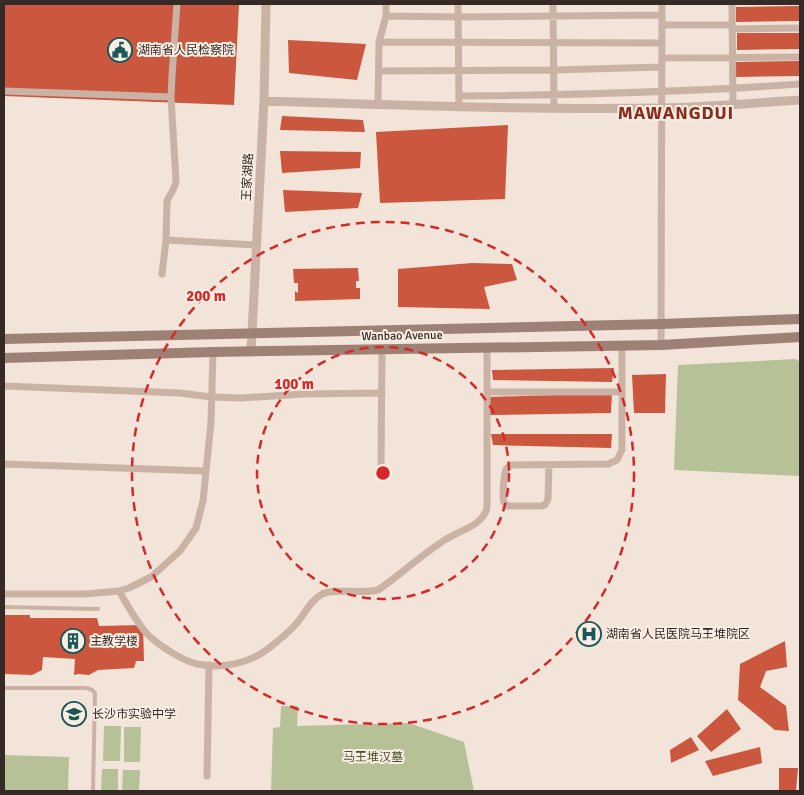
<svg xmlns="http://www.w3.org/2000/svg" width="804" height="795" viewBox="0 0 804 795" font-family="Signika,'Noto Sans SC',sans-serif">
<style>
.green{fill:#b6c198}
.building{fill:#ca573e}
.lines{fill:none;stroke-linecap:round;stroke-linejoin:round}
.service{stroke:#cab3a4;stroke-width:4}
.minor{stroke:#cab3a4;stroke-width:7}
.tertiary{stroke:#cab3a4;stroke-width:9}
.secondary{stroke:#9e8175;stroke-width:10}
.ring{fill:none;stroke:#d62828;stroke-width:2.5;stroke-dasharray:9 6}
.labels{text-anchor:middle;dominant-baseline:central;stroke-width:4;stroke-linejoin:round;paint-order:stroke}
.poi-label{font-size:12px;fill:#352a26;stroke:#faeee4;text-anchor:start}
.street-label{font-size:12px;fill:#352a26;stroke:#faeee4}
.park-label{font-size:12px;fill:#475429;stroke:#faeee4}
.district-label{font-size:18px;font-weight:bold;letter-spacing:1px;fill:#862f1d;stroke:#faeee4}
.centre{fill:#d62828;stroke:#faeee4;stroke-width:2.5}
.ring-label{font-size:15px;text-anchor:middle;font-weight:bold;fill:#d62828;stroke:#faeee4;stroke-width:4;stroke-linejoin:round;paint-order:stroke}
</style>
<rect width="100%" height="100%" fill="#f2e4d8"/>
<path class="green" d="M796,359L800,362V476L674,470L678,365Z
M281,706H298L297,726L409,723L464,742L474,791H271L273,728L280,727Z
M104,726H121L120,761H103Z
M124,727H141L140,762H124Z
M4,755L69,757L68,791H4Z
M102,769H118V791H101Z
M123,770H140L139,791H122Z"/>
<path class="building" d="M4,4H239L234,105L4,96Z
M800,6V21L736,22V7Z
M737,33H800V49L737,50Z
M288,40L366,44L357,80L289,73Z
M800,61V76L736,77V62Z
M282,116L363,120L365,132L280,130Z
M508,125L505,199L380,203L376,132Z
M280,151L361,152L360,168L282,173Z
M283,190L362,193L358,208L285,212Z
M472,263L512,264L517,280L484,287L490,309L398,307V269Z
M358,268L359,281H356V288H360V299L295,301V291L298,293V283H294L293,269Z
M614,368L612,382L493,380L492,370Z
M666,374L665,413H634L632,375Z
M612,393L611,413L490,415L489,397Z
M491,434H612L611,448L493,445Z
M4,615H30V618H97L99,626L143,625L144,661H136L134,668L98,670L89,675L78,674L74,675L75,659L43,657L42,670L32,675L4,674Z
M785,641L787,667L766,671L760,687L786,706L789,731L775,730L738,700L740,664Z
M727,709L741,729L711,752L697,736Z
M691,737L699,750L671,763L670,750Z
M760,747L762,763L713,776L705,761Z
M779,768H798L796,791H779Z"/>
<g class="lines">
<path class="service" d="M4,607L98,609
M4,688H86L92,690L95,693L93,791"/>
<path class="minor" d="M458,4L459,106
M553,4L554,108
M732,4L733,104
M386,16L458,17L662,15
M662,25H732
M732,29L800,28
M379,42L662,43
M662,58L800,57
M379,71L554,70L662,67
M4,91L171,97
M459,96C573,95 687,92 800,84
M378,104L379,42L386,16V4
M166,240L256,245
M162,274L166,240L167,201C170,194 175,189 176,181L171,97L172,76L177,4
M661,345L662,4
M4,386L180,393L211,397L241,398L304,394L382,393
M487,392H622
M4,464L206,471
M549,465L548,499L545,505L541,506H511C507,506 506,506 504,502C502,497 504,479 505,472L506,469L511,465L608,464L617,460L622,450V345
M381,470L382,349
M119,591C128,606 136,622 148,635C160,646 181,660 197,664C221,669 249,664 269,648C278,641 289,632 297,623C305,613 311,600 322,594C335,588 362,594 378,590C402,574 423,553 448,538C461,530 483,525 487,508V347
M4,594H85L119,591L129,588L151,577L180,551L196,528L203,501L211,422L213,352
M207,776L209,665"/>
<path class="tertiary" d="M264,101C396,105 529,110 661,108C707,107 754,103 800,100
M251,352L264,101L266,4"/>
<path class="secondary" d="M4,339L661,324L800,319
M4,358L213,352L661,345L800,337"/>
</g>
<g class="ring">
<circle cx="383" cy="473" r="126"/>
<circle cx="383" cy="473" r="251"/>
</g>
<defs>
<symbol id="civic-ring" viewBox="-11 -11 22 22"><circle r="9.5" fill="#faeee4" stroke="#1a5858" stroke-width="1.5"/><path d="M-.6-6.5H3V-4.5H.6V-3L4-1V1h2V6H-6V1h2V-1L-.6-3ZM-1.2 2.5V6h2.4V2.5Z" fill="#1a5858"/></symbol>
<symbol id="hospital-ring" viewBox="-11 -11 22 22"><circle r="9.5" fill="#faeee4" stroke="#1a5858" stroke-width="1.5"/><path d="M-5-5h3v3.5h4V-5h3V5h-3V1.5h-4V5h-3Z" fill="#1a5858"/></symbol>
<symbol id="building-ring" viewBox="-11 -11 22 22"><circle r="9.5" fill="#faeee4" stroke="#1a5858" stroke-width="1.5"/><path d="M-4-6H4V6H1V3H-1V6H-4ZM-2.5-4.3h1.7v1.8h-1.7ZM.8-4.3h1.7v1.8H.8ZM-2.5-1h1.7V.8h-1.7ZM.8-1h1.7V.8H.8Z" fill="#1a5858"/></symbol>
<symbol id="school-ring" viewBox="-11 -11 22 22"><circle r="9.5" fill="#faeee4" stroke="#1a5858" stroke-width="1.5"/><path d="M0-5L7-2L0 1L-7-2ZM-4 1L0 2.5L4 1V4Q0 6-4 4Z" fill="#1a5858"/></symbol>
</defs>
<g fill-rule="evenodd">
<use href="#civic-ring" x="106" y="36" width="28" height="28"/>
<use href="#hospital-ring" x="575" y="620" width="28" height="28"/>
<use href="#building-ring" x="59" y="627" width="28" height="28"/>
<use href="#school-ring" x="60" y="700" width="28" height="28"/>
</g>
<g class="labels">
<g class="poi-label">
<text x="138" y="50">湖南省人民检察院</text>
<text x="606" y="634">湖南省人民医院马王堆院区</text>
<text x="90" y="641">主教学楼</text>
<text x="92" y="714">长沙市实验中学</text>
</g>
<g class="street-label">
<text transform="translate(248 177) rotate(-87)">王家湖路</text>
<text transform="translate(402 336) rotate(-1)">Wanbao Avenue</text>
</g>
<g class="park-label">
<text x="373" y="757">马王堆汉墓</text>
</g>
<g class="district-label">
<text x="676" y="113">MAWANGDUI</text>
</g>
</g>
<circle cx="383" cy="473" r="8" class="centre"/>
<g class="ring-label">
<text x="206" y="301">200 m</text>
<text x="294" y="389">100 m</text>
</g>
<rect width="804" height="795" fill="none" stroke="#352a26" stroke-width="10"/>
</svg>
